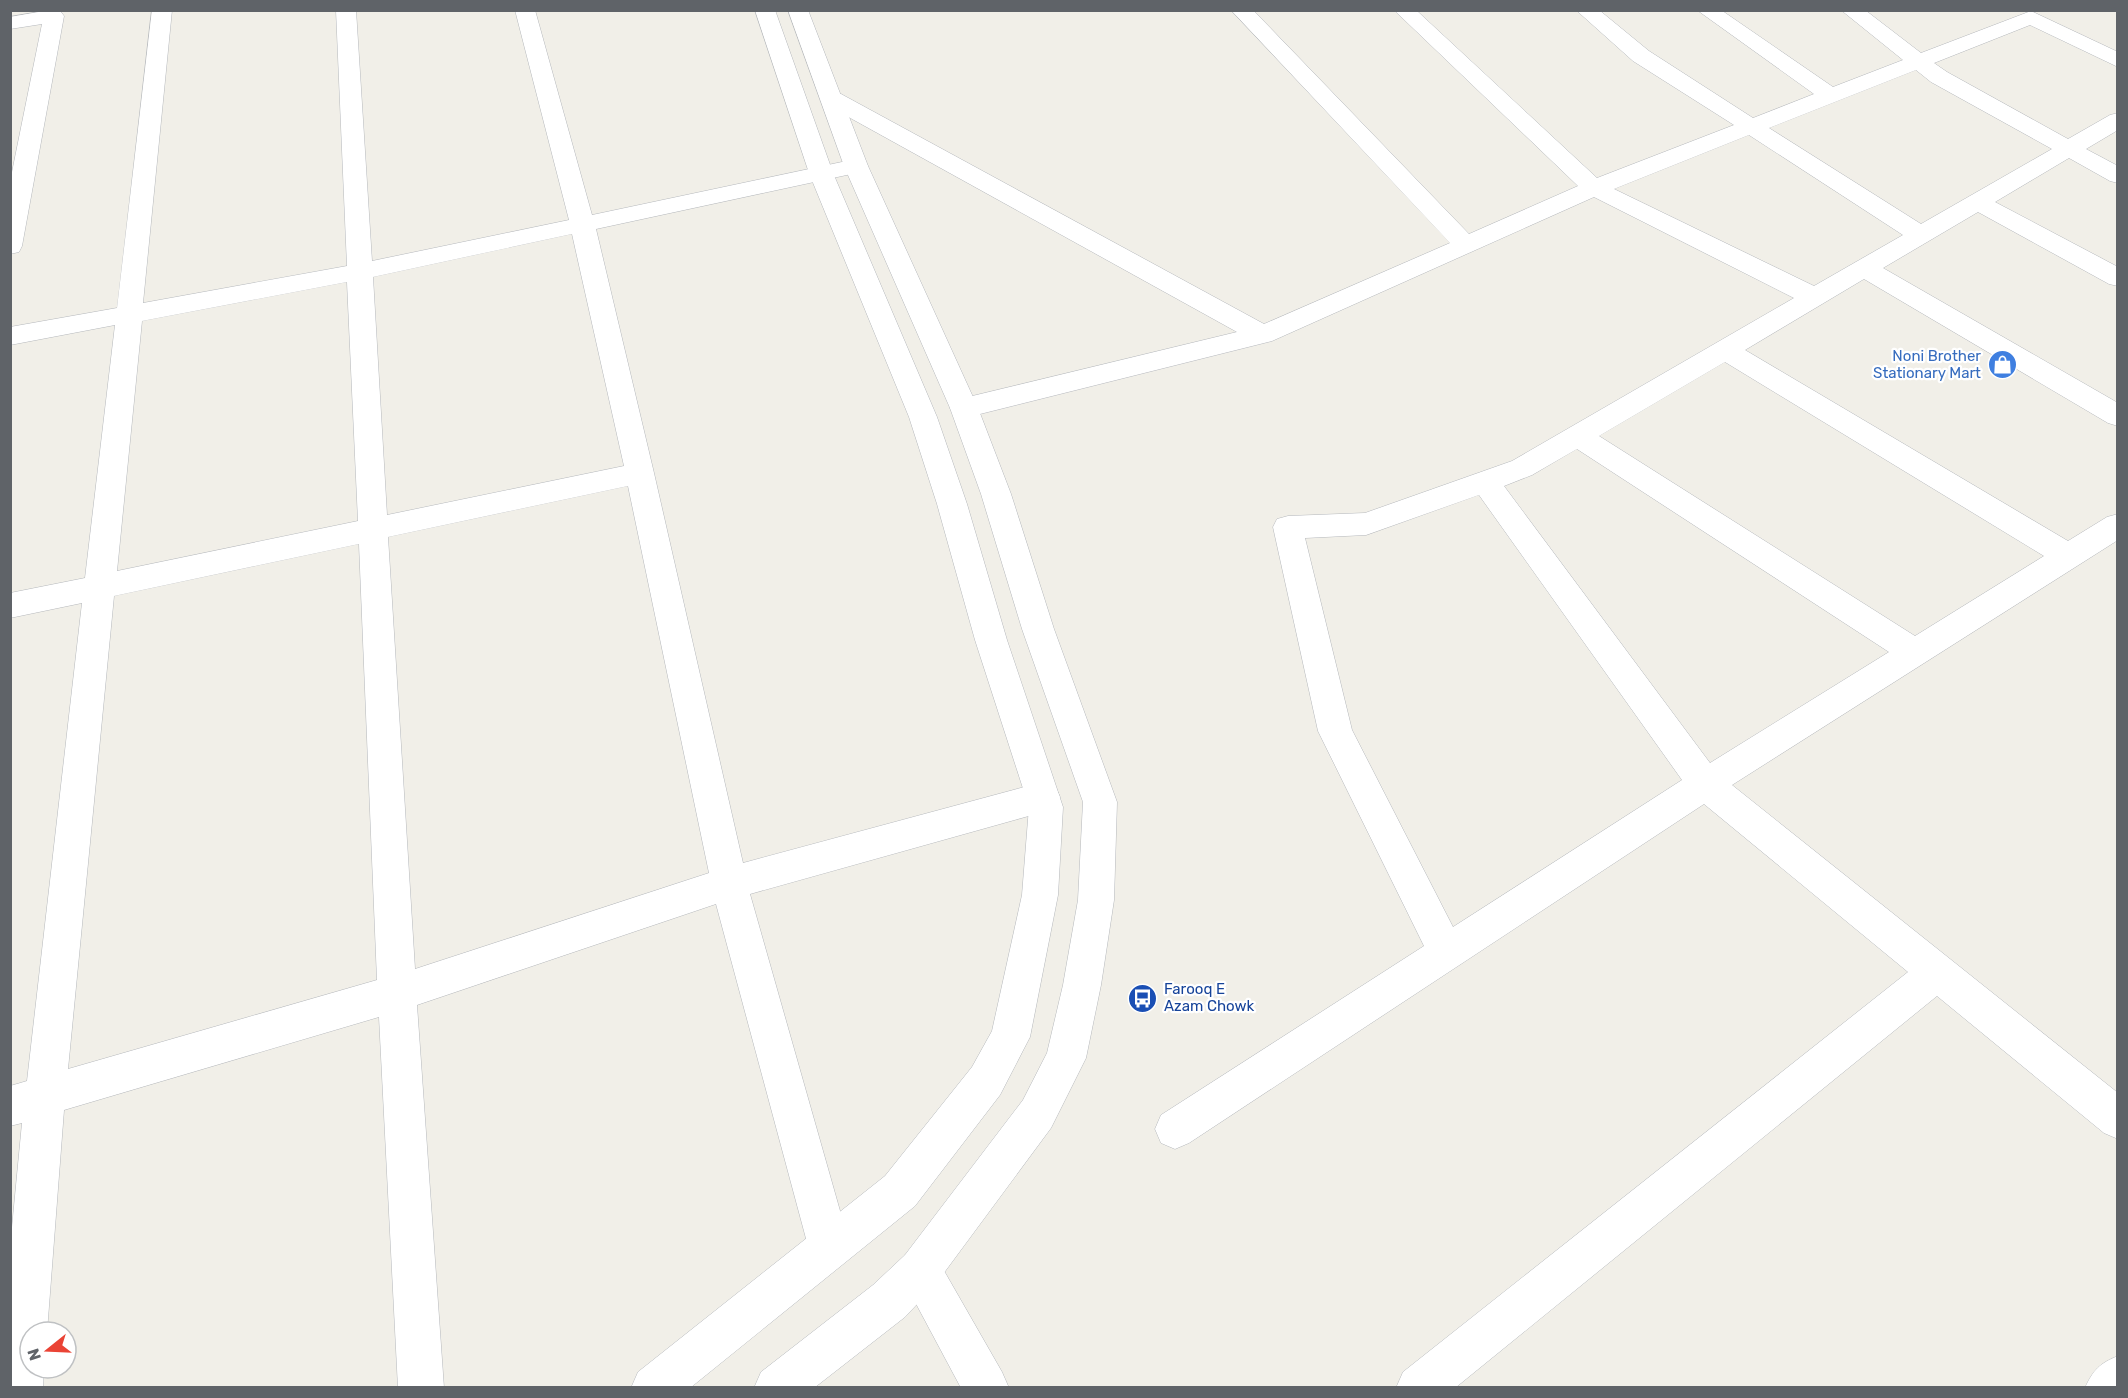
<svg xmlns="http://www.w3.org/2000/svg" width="2128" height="1398" viewBox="0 0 2128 1398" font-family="Rubik,sans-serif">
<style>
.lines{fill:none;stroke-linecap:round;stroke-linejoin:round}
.minor-casing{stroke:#b5b8bc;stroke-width:1}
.tertiary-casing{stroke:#b5b8bc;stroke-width:1}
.minor{fill:#fff;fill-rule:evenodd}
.tertiary{fill:#fff;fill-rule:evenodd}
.labels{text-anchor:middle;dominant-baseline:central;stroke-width:4.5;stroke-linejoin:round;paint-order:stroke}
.shop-label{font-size:15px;fill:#366cbe;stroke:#fff;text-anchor:end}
.transit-label{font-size:15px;fill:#164399;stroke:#fff;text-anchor:start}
</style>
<rect width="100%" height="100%" fill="#f1efe8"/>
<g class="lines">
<defs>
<path id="minor" d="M50,10L61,12L64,16L22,246L19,252L10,254V182L42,24L10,29V17Z
M152,10H172L143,303L347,266L336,10H356L372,261L569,220L515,10H535L592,215L856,159L864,161L868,166L864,171L856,173L596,229L654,473L743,863L1043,782L1055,786L1060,797L1055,808L1043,812L750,894L850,1246L844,1261L829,1267L814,1261L808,1246L716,904L417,1005L444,1388H398L379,1017L64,1110L47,1332H30V1368H44L43,1388H10V1248L22,1123L10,1126V1086L27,1081L82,603L10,618V593L85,578L115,325L10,345V327L117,308ZM572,234L624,466L387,515L373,277ZM347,282L358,521L117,571L142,321ZM628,486L709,873L415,969L388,537ZM359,544L377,980L68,1069L114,596Z
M1231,10H1253L1469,234L1578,186L1394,10H1416L1597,178L1734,125L1633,61L1576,10H1599L1649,51L1753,118L1814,94L1697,10H1721L1833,87L1903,60L1841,10H1865L1921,53L2031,11L2118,52V67L2030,25L1934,63L1947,72L2068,139L2110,115L2118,113V130L2086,149L2118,166V183L2110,181L2069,158L1995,202L2118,267V286L2109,284L1978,212L1883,268L2118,403V426L2108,423L1864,279L1745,350L2068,541L2107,517L2118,514V540L1732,785L2118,1093V1139L2104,1133L1937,996L1455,1388H1396L1403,1372L1908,972L1704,804L1189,1143L1175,1149L1161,1143L1155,1129L1161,1115L1424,946L1318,731L1273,527L1277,519L1288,516L1365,513L1512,461L1794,298L1594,197L1272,341L964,418L954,415L950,408L954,401L964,398L1237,332L825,104L822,99L825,94L833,92L841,94L1264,324L1450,243ZM1916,70L1931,82L2052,149L1921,224L1769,128ZM1749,135L1903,235L1814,286L1614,189ZM1725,362L2044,556L1915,636L1599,436ZM1577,449L1889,652L1710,763L1504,486L1532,475ZM1479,495L1682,780L1453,927L1352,730L1305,538L1366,535Z
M920,1248L935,1255L1002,1372L1009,1388H961L898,1270L905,1255Z
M2118,1356V1388H2085C2093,1370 2100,1363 2118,1356Z"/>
<path id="tertiary" d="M755,10H775L833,173L937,417L967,504L1007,640L1063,807L1058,895L1030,1037L1000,1095L915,1206L690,1388H631L638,1372L885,1176L972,1067L992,1031L1022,895L1029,807L975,640L937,504L909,417L809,173Z
M788,10H808L868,166L978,408L1011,494L1054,629L1117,802L1114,900L1101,985L1086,1058L1051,1128L935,1285L905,1317L814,1388H754L761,1372L873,1285L905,1255L1023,1100L1047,1053L1063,985L1078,900L1083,802L1022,629L981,494L950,408L844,166Z"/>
</defs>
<use href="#minor" class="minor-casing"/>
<use href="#tertiary" class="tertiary-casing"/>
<use href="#minor" class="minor"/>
<use href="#tertiary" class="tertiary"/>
</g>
<defs>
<symbol id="shop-disc" viewBox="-11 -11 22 22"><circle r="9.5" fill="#3f7fe0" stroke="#fff"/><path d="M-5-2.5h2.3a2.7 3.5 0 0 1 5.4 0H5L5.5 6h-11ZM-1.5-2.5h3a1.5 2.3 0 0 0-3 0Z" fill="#fff"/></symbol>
<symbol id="bus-disc" viewBox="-11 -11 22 22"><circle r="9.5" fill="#1a4fb4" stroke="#fff"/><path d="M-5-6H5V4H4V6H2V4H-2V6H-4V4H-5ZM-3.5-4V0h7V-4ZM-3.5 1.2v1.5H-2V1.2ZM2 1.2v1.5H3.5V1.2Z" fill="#fff"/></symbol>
</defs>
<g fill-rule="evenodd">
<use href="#shop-disc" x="1986" y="348" width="33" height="33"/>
<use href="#bus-disc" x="1126" y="982" width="33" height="33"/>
</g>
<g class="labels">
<g class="shop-label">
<text x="1981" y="356">Noni Brother<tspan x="1981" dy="17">Stationary Mart</tspan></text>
</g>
<g class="transit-label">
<text x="1164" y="989">Farooq E<tspan x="1164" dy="17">Azam Chowk</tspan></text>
</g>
</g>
<rect width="2128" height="1398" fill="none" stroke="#5f6368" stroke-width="24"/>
<g transform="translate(48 1350) rotate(252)"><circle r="28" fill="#ffffff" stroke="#bfc1c3" stroke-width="1.5"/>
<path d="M0-4.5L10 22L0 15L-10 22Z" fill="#ea4335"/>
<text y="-9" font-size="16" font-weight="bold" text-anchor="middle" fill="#5f6368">N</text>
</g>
</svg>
